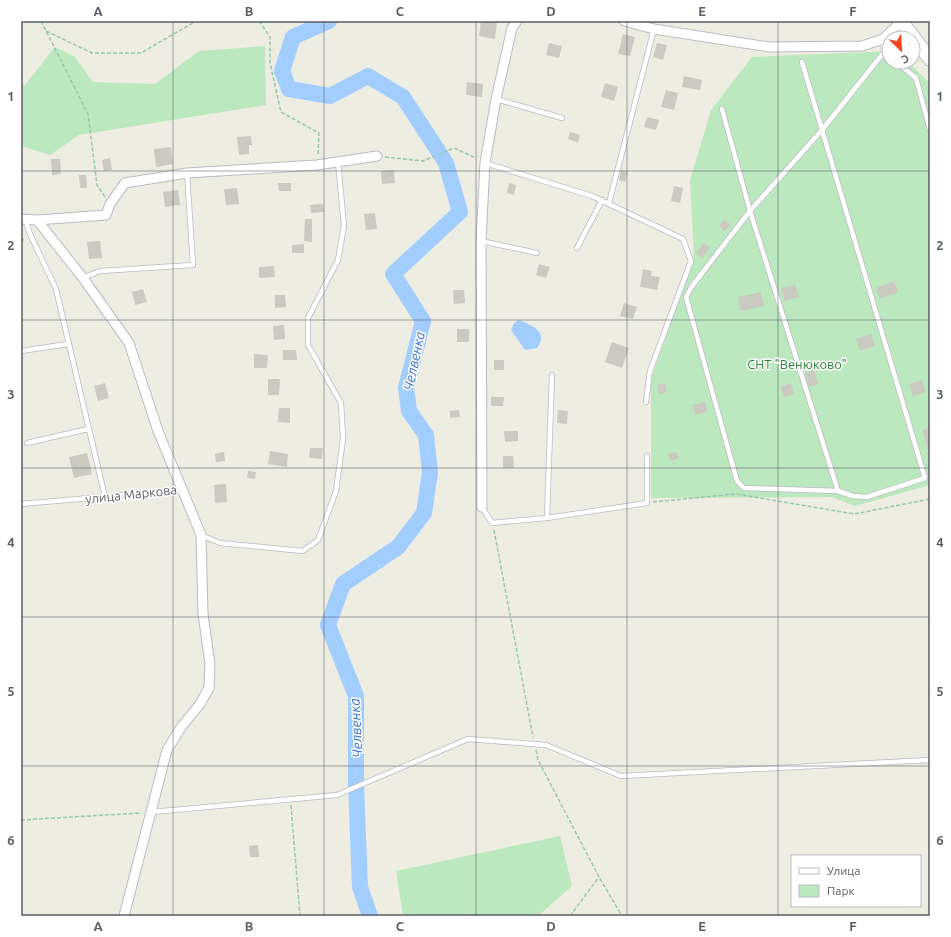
<svg xmlns="http://www.w3.org/2000/svg" width="951" height="937" viewBox="0 0 951 937" font-family="Ubuntu,sans-serif">
<style>
.green{fill:#bce8c0}
.water{fill:#a1cdff}
.lines{fill:none;stroke-linecap:round;stroke-linejoin:round}
.river{stroke:#a1cdff;stroke-width:16}
.building{fill:#cbcac1}
.lane-casing{stroke:#babbc2;stroke-width:6}
.street-casing{stroke:#babbc2;stroke-width:11}
.secondary-casing{stroke:#babdc5;stroke-width:15}
.path{stroke:#94c9a9;stroke-width:1.5;stroke-dasharray:4 2;stroke-linecap:butt}
.lane{stroke:#fff;stroke-width:4.5}
.street{stroke:#fff;stroke-width:9}
.secondary{stroke:#fff;stroke-width:13}
.grid{fill:none;stroke:#5a5d64;stroke-width:1;stroke-opacity:0.55}
.labels{text-anchor:middle;dominant-baseline:central;stroke-width:3;stroke-linejoin:round;paint-order:stroke}
.park-label{font-size:13px;fill:#2c8239;stroke:#fff}
.street-label{font-size:13px;fill:#5a5d64;stroke:#fff}
.water-label{font-size:14px;font-style:italic;fill:#3972cd;stroke:#fff}
.neatline{fill:none;stroke:#5a5d64;stroke-width:1.5}
.grid-label{font-size:13px;text-anchor:middle;font-weight:bold;fill:#5a5d64}
</style>
<rect width="100%" height="100%" fill="#eeede2"/>
<path class="green" d="M265,46L266,105L79,135L50,155L21,146V85H25L55,47L74,56L93,82L155,84L199,51Z
M889,51V62H908L930,83V485L855,506L832,497L651,498V379L694,257L690,180L711,110L752,57Z
M560,836L572,886L538,916H403L396,871Z"/>
<path class="water" d="M519,320C532,326 549,331 537,348L525,350L511,330L514,323Z"/>
<g class="lines">
<path class="river" d="M329,21L293,37L282,71L289,89L330,96L368,76L403,97L446,163L460,212L393,274L423,321L406,388L409,411L426,435L430,472L424,513L398,547L343,584L328,625L356,696V783L360,887L370,916"/>
</g>
<path class="building" d="M481,21L497,22L495,39L479,36Z
M623,34L635,37L630,56L618,54Z
M549,43L562,46L559,58L546,55Z
M657,43L667,45L663,60L653,57Z
M684,76L702,80L700,90L682,87Z
M467,82L483,84L482,97L466,95Z
M605,83L618,87L614,101L601,97Z
M666,90L678,93L674,110L661,107Z
M647,117L659,120L656,130L644,127Z
M570,132L580,135L578,143L568,139Z
M251,136L252,145H249V154L239,155L237,137Z
M171,147L173,164L156,167L154,149Z
M110,158L112,170L104,171L102,160Z
M51,159H60L61,174L52,175Z
M394,170L395,183L382,184L381,171Z
M621,170L628,172L625,182L619,180Z
M79,175H86L87,188H80Z
M278,183H291V191H279Z
M509,183L516,185L514,195L507,193Z
M674,186L683,188L680,203L671,201Z
M237,188L239,204L226,205L224,189Z
M178,190L180,205L165,207L163,192Z
M323,204L324,212L311,213L310,205Z
M375,213L377,229L366,230L364,214Z
M305,219H312V242L304,241Z
M725,219L731,225L724,231L719,225Z
M100,241L102,258L89,259L87,242Z
M704,243L710,248L702,258L696,253Z
M304,244V253H292V245Z
M539,264L550,267L546,278L536,275Z
M274,266L275,277L259,278V267Z
M643,269L652,271L651,276L660,277L657,290L640,287Z
M894,281L898,292L880,299L876,288Z
M795,284L799,297L785,301L781,289Z
M143,289L147,302L135,305L132,292Z
M453,290H464L465,303L454,304Z
M761,292L764,306L741,311L738,297Z
M275,295H285L286,307L275,308Z
M624,303L637,307L633,319L620,316Z
M284,325L285,339L274,340L273,326Z
M457,329H469V342H457Z
M871,334L875,346L860,351L856,339Z
M612,342L629,348L622,368L605,362Z
M283,350H296L297,360H283Z
M254,354L268,355L267,368H254Z
M494,360H504V370H494Z
M814,370L818,384L809,387L805,373Z
M268,379H280L279,395H268Z
M922,380L926,392L913,396L909,384Z
M105,383L109,398L98,401L94,386Z
M665,383L667,392L659,394L657,385Z
M791,383L794,394L784,397L780,387Z
M491,397H504L503,406H491Z
M705,402L707,412L695,415L692,405Z
M279,408H290V423L278,422Z
M459,410L460,417L450,418V411Z
M558,410L568,411L567,424L557,423Z
M930,427V449L928,450L922,430Z
M504,431H518V441L505,442Z
M310,448H323L322,459L309,458Z
M270,451L288,454L287,467L268,464Z
M224,452L225,461L216,462L215,454Z
M677,452L679,458L670,461L668,454Z
M87,453L92,474L74,478L69,457Z
M503,456H513L514,468H503Z
M248,471L256,472L255,479L247,478Z
M226,484L227,502L215,503L214,485Z
M258,845L259,857H250L249,846Z"/>
<g class="lines">
<defs>
<path id="lane" d="M884,52L889,56
M802,62L925,478L867,497L853,496L838,491L744,488L737,481L686,297L692,286L750,211L822,130L884,52L883,39
M896,62L916,78L930,130
M496,99L562,118
M722,109L750,211L838,491
M485,163L592,196L683,239L691,261L650,371L646,402
M609,203L654,29
M25,219L30,234L56,289L105,497
M481,241L537,253
M577,248L602,200
M83,278L100,271L193,265L187,173
M21,351L68,344
M27,443L88,429
M21,504L182,490
M482,507L492,523L547,518L647,503V456
M547,518L552,375
M201,535L220,543L303,551L318,540L336,491L343,439L341,403L308,345V318L338,260L344,226L338,162
M152,812L337,795L468,739L546,745L621,776L930,760"/>
<path id="street" d="M624,21L654,29L769,47L862,46L883,39L901,22
M21,219L37,220L106,215L110,204L125,183L187,173L317,165L377,156
M37,220L83,278L129,343L158,431L201,535L203,614L210,664L209,688L200,704L182,726L167,750L124,916
M482,507L481,241L485,163L496,99L512,28L517,21"/>
<path id="secondary" d="M901,21L930,59"/>
</defs>
<use href="#lane" class="lane-casing"/>
<use href="#street" class="street-casing"/>
<use href="#secondary" class="secondary-casing"/>
<path class="path" d="M41,21L88,114L97,185L105,197
M259,21L270,37V63L281,112L319,133L318,156
M46,31L92,53H141L196,21
M385,157L423,161L454,148L476,158
M21,242L25,238
M653,502L736,494L854,514L930,499
M494,530L533,737
M536,750L538,760L599,877L622,916
M291,805L300,916
M21,820L141,813
M570,916L599,877"/>
<use href="#lane" class="lane"/>
<use href="#street" class="street"/>
<use href="#secondary" class="secondary"/>
</g>
<path class="grid" d="M173,21V916M324,21V916M476,21V916M627,21V916M778,21V916M21,171H930M21,320H930M21,468H930M21,617H930M21,766H930"/>
<g class="labels">
<g class="park-label">
<text x="797" y="364">СНТ "Венюково"</text>
</g>
<g class="street-label">
<text transform="translate(131 494) rotate(-6)">улица Маркова</text>
</g>
<g class="water-label">
<text transform="translate(414 361) rotate(-78)">Челвенка</text>
<text transform="translate(356 728) rotate(-93)">Челвенка</text>
</g>
</g>
<rect width="951" height="937" fill="none" stroke="#ffffff" stroke-width="44"/>
<rect x="791" y="855" width="130" height="52" fill="#ffffff" stroke="#bdbec1"/>
<rect x="799" y="868" width="20" height="6" fill="#ffffff" stroke="#bdbec1"/>
<text x="827" y="875" font-size="12" fill="#5a5d64">Улица</text>
<rect x="799" y="885" width="20" height="12" fill="#bce8c0" stroke="#bdbec1"/>
<text x="827" y="895" font-size="12" fill="#5a5d64">Парк</text>
<g transform="translate(901 50) rotate(155)"><circle r="19" fill="#ffffff" stroke="#bdbec1"/>
<path d="M0-3L7 15L0 10L-7 15Z" fill="#f8451e"/>
<text y="-6" font-size="11" font-weight="bold" text-anchor="middle" fill="#5a5d64">С</text>
</g>
<rect x="22" y="22" width="907" height="893" class="neatline"/>
<g class="grid-label">
<text x="98" y="16">A</text>
<text x="249" y="16">B</text>
<text x="400" y="16">C</text>
<text x="551" y="16">D</text>
<text x="702" y="16">E</text>
<text x="853" y="16">F</text>
<text x="11" y="101">1</text>
<text x="940" y="101">1</text>
<text x="11" y="250">2</text>
<text x="940" y="250">2</text>
<text x="11" y="399">3</text>
<text x="940" y="399">3</text>
<text x="11" y="547">4</text>
<text x="940" y="547">4</text>
<text x="11" y="696">5</text>
<text x="940" y="696">5</text>
<text x="11" y="845">6</text>
<text x="940" y="845">6</text>
<text x="98" y="931">A</text>
<text x="249" y="931">B</text>
<text x="400" y="931">C</text>
<text x="551" y="931">D</text>
<text x="702" y="931">E</text>
<text x="853" y="931">F</text>
</g>
</svg>
